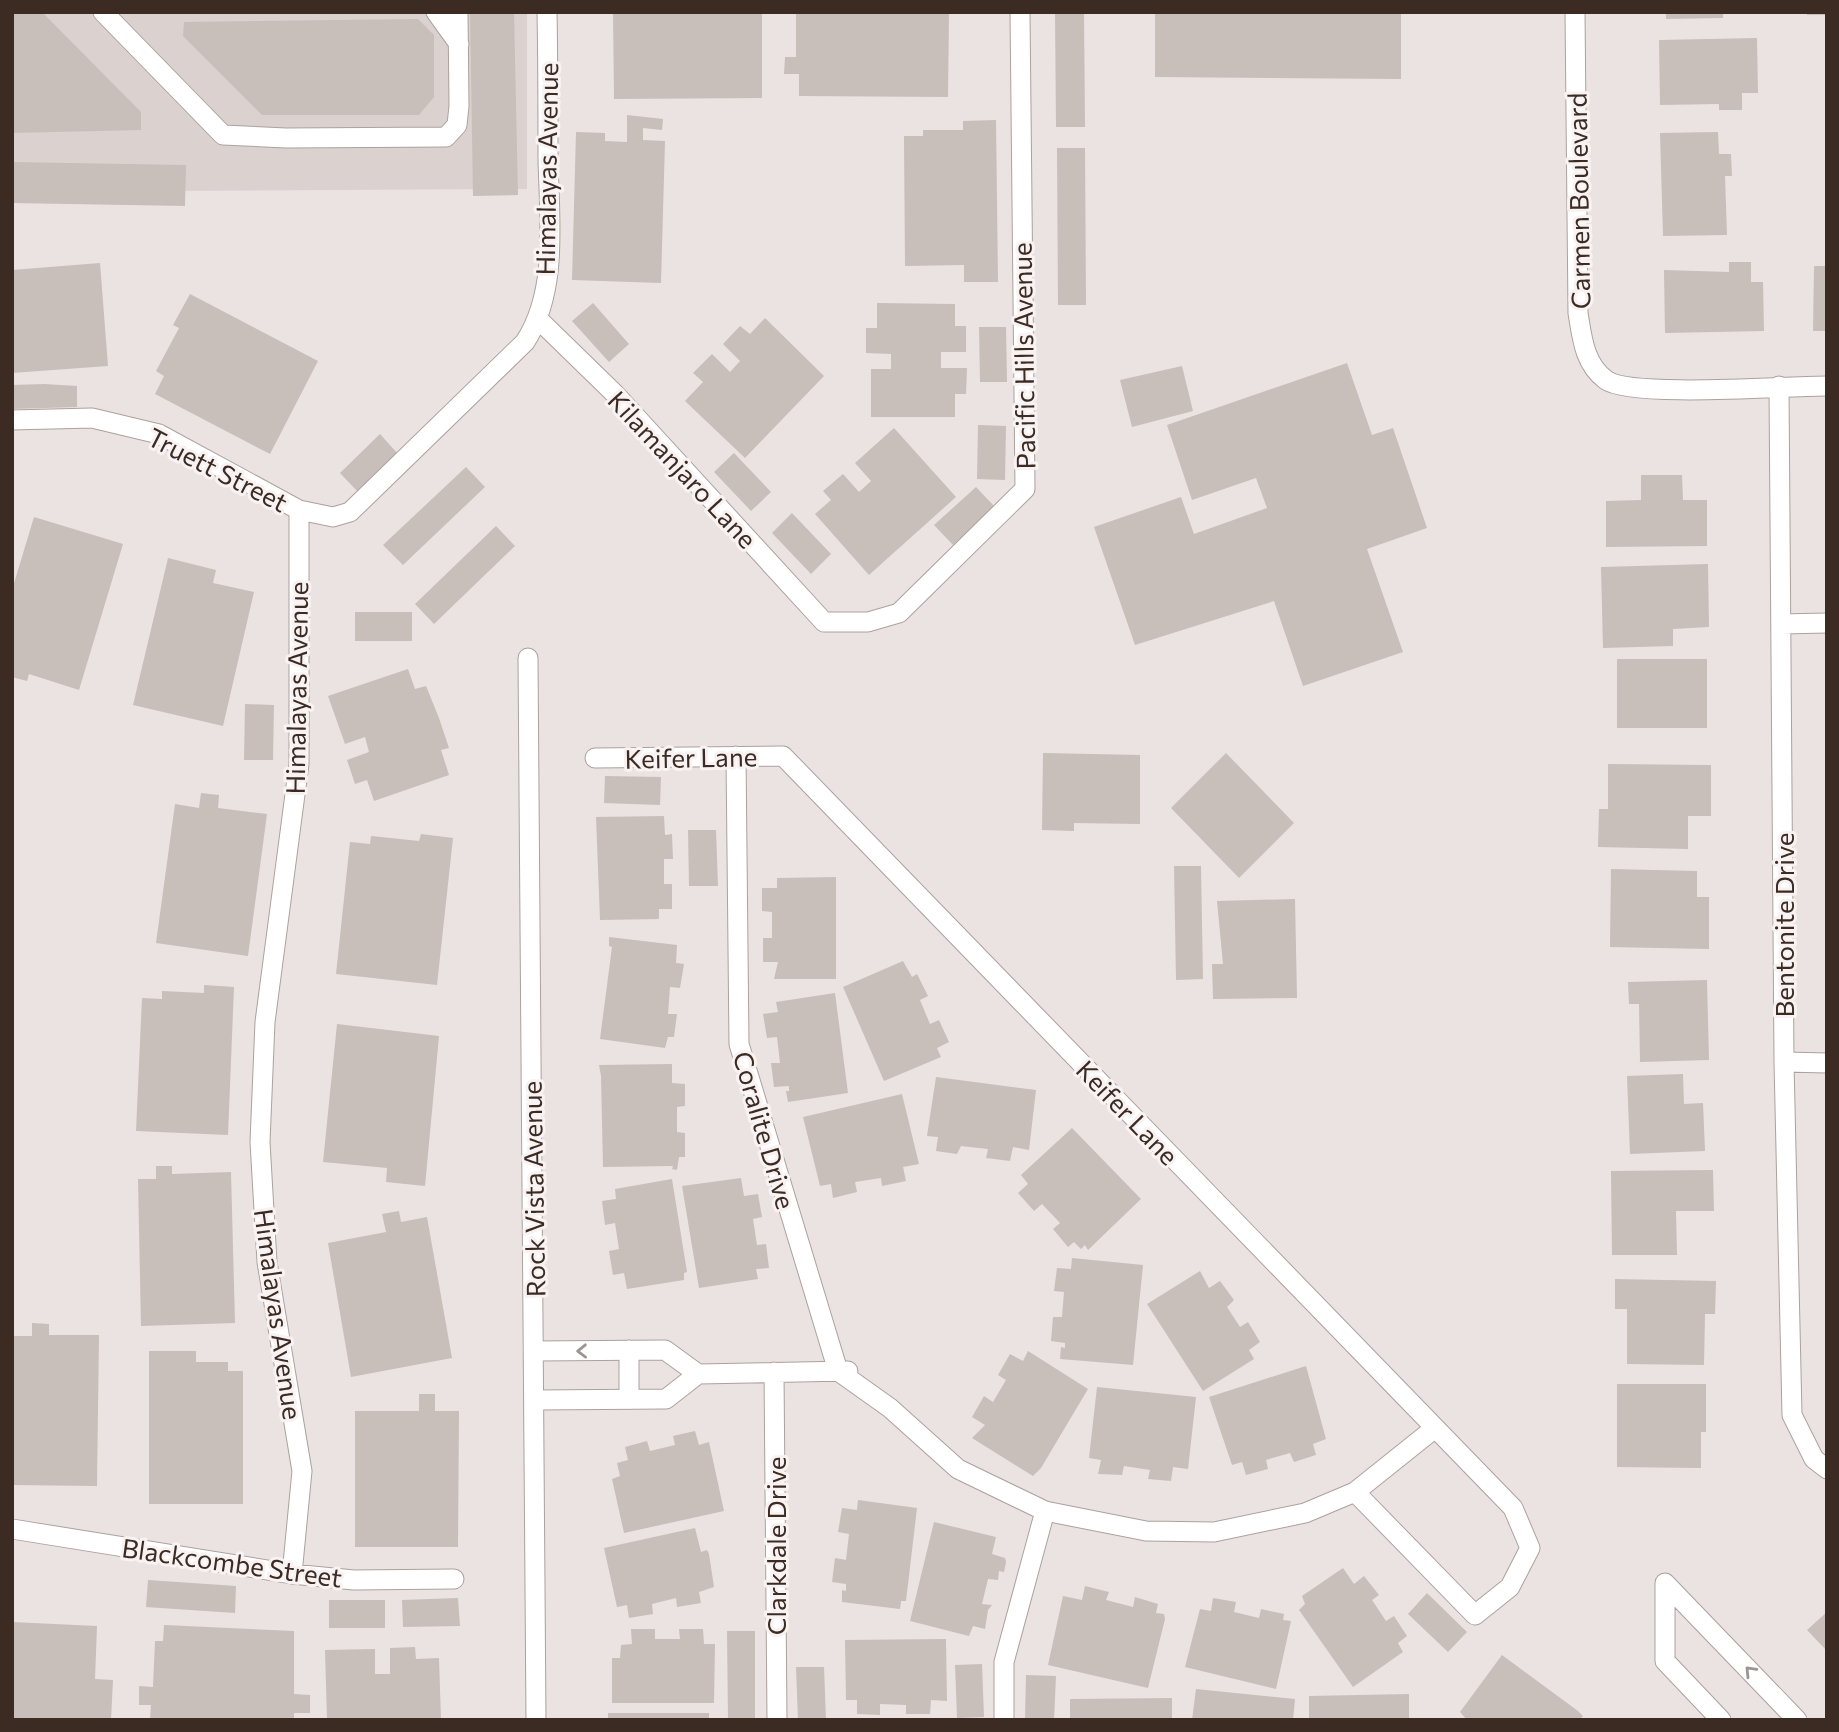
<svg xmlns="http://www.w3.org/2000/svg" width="1839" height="1732" viewBox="0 0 1839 1732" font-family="Commissioner,sans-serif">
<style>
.built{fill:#dbd2d0}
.building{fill:#c8beba}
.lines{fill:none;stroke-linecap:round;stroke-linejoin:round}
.service-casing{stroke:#aca19d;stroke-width:21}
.minor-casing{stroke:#aca19d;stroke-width:21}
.service{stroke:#fff;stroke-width:19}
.minor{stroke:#fff;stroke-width:19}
.oneway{stroke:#9d9591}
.labels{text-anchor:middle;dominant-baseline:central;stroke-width:6;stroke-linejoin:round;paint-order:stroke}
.street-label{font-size:26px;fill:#3b2b23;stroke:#f8f3f2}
</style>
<rect width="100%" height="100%" fill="#ebe3e2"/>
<path class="built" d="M12,12H527V189L12,192Z"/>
<path class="building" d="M12,12H42L141,112V130L12,133Z
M470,12H514L518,195L473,196Z
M613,12H762V98L614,99Z
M796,12H949L948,97L799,96V74H784L785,57H796Z
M1055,12H1084L1085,127H1056Z
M1155,12H1401V79L1155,77Z
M1666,12H1723V18L1666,19Z
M1807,12H1827V15H1807Z
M418,19L434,35V97L419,115H262L183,36L184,22Z
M1757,38L1758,93H1742V110H1719V104L1660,105L1659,40Z
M627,115L663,119L662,130L643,128V140L665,141L661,283L572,280L576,132L605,133V141L627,142Z
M996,120L998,282H964V265L905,266L904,136H923V130H963V121Z
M1718,132L1719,154H1731L1732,176H1725L1727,235L1663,236L1660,133Z
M1057,148H1085L1086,305H1058Z
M12,162L186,165L185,206L12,203Z
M1729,262H1751V282H1763L1764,331L1665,333L1664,270L1729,272Z
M100,263L108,366L12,373V270Z
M1814,266H1827V331H1813Z
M190,294L318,361L270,454L155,394L164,376L156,371L179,328L173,325Z
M593,303L629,344L609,362L572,321Z
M877,303L955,304V326H966V352H941V368H967L966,394H955V417H871V369H891V354L866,353V328H877Z
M765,318L824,376L745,458L685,401L703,382L693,373L712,354L730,372L740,361L723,344L740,326L750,334Z
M979,327H1006L1007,382H980Z
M1347,363L1372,435L1393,428L1427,528L1367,549L1403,652L1303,686L1274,601L1135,645L1094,527L1181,497L1194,534L1267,508L1256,478L1192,500L1167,425Z
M1182,366L1193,411L1132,427L1120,380Z
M44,384L77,386V407L12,409V385Z
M978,425L1006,426L1005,480L977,479Z
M894,428L956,497L869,575L815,514L831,500L823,491L843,474L859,492L871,481L855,463Z
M380,434L398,454L358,492L340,473Z
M734,453L771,492L751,511L714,472Z
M466,467L485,487L403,565L383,545Z
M1641,475H1682L1683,500H1707V546L1606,547V501L1641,500Z
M976,487L995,507L953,545L934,525Z
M792,513L831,554L811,574L772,533Z
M34,517L123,544L79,690L29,674L27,681L12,677V590Z
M496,526L515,546L434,624L415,604Z
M168,558L216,570L213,583L254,592L223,726L133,705Z
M1708,564L1709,627L1673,629V646L1603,648L1601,567Z
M355,612H412V641H355Z
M1617,659H1707V728H1617Z
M408,669L415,689L426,686L439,718L449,748L441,750L449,775L374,801L367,780L355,784L347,760L369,752L365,737L345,744L328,696Z
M245,704L274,705L273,760H244Z
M1043,753L1140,755V824L1074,823V831L1042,830Z
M1226,753L1294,823L1239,878L1171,808Z
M1608,764L1711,765V816H1688V849L1598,847L1599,809H1608Z
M605,776L661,777L660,805L604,803Z
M201,793L219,795L218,808L267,814L248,956L156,943L175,804L199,808Z
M664,816L665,835L672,834L673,859H664V884H672V909H659V919L600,920L596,817Z
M688,830H716L718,886H689Z
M421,834L453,838L437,985L336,974L350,842L370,844L371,836L419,841Z
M1174,866H1201L1203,979L1176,980Z
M1611,869L1697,871V897H1709V949L1610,947Z
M836,877V979H774L778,962H763V938H772V912L762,911V888H777V878Z
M1295,899L1297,998L1213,999L1212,964H1223L1217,901Z
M609,937L677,945L676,963L684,964L680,988L670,987L668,1014H677L674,1037H668L665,1048L600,1039L612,947L609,946Z
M903,961L912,977L917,974L928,996L920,1000L930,1024L939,1020L949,1042L937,1048L941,1057L884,1081L843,987Z
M1707,980L1709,1060L1640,1062L1639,1004H1629L1628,982Z
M204,985L234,987L228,1135L136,1131L142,998L162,999V991L204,993Z
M835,993L848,1093L788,1102L786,1091H789V1086L774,1087L771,1063H780L777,1037L767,1038L763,1014L778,1012L776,1002Z
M337,1024L439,1036L425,1186L386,1182L387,1168L323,1162Z
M672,1064V1083L685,1084V1106L677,1107V1132L685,1133V1157H679L677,1170L672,1169L673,1166L603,1167L601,1076L599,1065Z
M1683,1074L1684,1104L1703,1103L1705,1151L1630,1154L1627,1076Z
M936,1077L1036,1090L1029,1150L1013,1147L1010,1161L986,1158L988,1149L961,1146L957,1154L936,1151L938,1137L927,1136Z
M902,1094L919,1164L903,1167L906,1181L882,1186L881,1178L855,1182L857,1192L833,1198L831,1184L820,1186L803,1117Z
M1072,1128L1141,1199L1088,1250L1085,1245L1081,1249L1074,1242L1068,1247L1053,1229L1060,1223L1042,1204L1034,1211L1018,1193L1028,1184L1021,1175Z
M156,1166H172V1174L231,1172L235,1323L141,1326L138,1179H156Z
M1713,1170L1714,1211H1676L1677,1255H1612L1611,1171Z
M741,1178L744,1196L758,1194L762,1217L753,1219L757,1245L766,1244L769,1268L756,1269L758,1279L699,1288L682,1186Z
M672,1179L687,1272L684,1273V1280L627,1289L624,1273L613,1275L609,1251L619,1249L615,1223L605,1225L602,1201L616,1199L615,1189Z
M399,1211L401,1222L427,1217L452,1358L351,1377L328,1243L386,1232L382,1214Z
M1072,1258L1143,1265L1133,1365L1060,1359L1061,1347L1065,1348V1343L1051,1341L1053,1317H1062L1064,1292L1054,1291L1057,1268L1071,1269Z
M1200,1271L1209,1288L1220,1281L1234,1300L1227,1307L1240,1327L1248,1322L1260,1342L1249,1350L1254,1359L1203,1391L1147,1304Z
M1615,1279L1716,1281L1715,1314H1705L1704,1365L1627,1364V1309H1615Z
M32,1323L49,1324V1335H99L97,1486L12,1485V1336H32Z
M149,1351H196V1362H228V1371H243V1504H149Z
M1028,1351L1088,1389L1041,1468L1033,1476L972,1438L985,1425L972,1417L984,1396L993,1402L1006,1380L998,1375L1010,1354L1023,1361Z
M1306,1366L1326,1439L1313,1444L1316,1455L1294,1462L1290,1453L1266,1460L1268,1469L1246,1475L1242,1462L1232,1465L1209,1397Z
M1617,1384H1706V1432H1701V1468L1617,1467Z
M1097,1387L1196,1397L1188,1469L1173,1467L1171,1481L1148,1479L1150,1470L1124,1466L1122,1475L1098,1474L1101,1460L1089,1458Z
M419,1394H435V1411H459L458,1547H355V1411H419Z
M695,1431L699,1445L709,1442L724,1511L624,1533L612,1479L620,1476L617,1463L628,1460L625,1447L647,1441L650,1451L675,1445L673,1436Z
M858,1500L917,1508L906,1601H901L900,1609L842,1602V1590L846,1591V1584L832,1582L835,1558L846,1560L849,1534L838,1532L842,1508L857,1510Z
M934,1522L996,1537L992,1554L1005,1558L1006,1562L1004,1572L999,1571L998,1580L988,1579L982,1604L992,1605L988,1610L985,1629L973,1626L969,1636L910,1621Z
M695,1528L701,1552L707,1550L709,1554L714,1587L699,1592L701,1603L677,1607L676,1598L652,1604L653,1614L629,1618L627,1605L617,1607L604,1548Z
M1343,1568L1354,1584L1364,1576L1379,1595L1372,1600L1386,1621L1394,1616L1407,1636L1398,1643L1403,1652L1353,1687L1299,1610L1305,1604L1302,1596Z
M148,1580L236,1586L235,1613L146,1607Z
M1085,1586L1109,1592L1106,1600L1133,1607L1135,1597L1158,1604L1156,1613L1164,1614L1165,1619L1148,1688L1048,1665L1063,1596L1082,1600Z
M1427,1593L1467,1632L1448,1652L1408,1614Z
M458,1598L460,1626L403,1627L402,1600Z
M1213,1598L1236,1602L1234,1612L1259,1618L1261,1609L1284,1614L1283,1620L1291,1621L1276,1689L1185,1667L1200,1609L1211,1611Z
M329,1600H385V1628H329Z
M1827,1612V1651L1807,1630Z
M12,1622L97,1626L95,1679L113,1680L111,1720H12Z
M164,1625L294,1631V1694L310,1695V1713H294V1720H150L151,1705H139V1686L153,1687L155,1641H163Z
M631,1629H655V1639H680L679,1629H703L704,1644H715L714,1703H612V1658H620L621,1645L632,1644Z
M727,1631H755V1720H728Z
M946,1639L947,1701L931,1700L930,1714H906V1705L880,1704V1715L857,1714V1700H846L845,1640Z
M415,1647L416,1659L439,1658L441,1720H327L325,1650L375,1649V1674H390V1648Z
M1502,1655L1578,1711L1583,1716L1580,1720H1467L1460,1712Z
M982,1664L984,1717L957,1718L955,1665Z
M796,1667H824L826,1720H798Z
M1026,1675L1056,1676L1054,1720H1025Z
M1196,1689L1295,1699L1293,1720H1192Z
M1409,1694V1720H1309V1696Z
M1172,1698V1720H1070V1699Z
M608,1713H709V1720H608Z"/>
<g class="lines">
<defs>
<path id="service" d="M103,12L223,135L286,138L446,137L457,125L459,106L458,12
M436,12L459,44
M629,1350V1399"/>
<path id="minor" d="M1575,12L1578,313C1582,337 1584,364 1606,380C1631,398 1788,386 1827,386
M538,319L615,394L824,622H868L899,613L1025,489L1020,12
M1779,386L1784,1062L1792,1415L1814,1459L1827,1469
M12,420L92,418L159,434L299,510
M1781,624L1827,623
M528,658L536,1720
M736,756L739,1044L838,1371L890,1408L958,1469L1045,1511L1146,1531L1214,1532L1305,1513L1355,1492L1435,1428
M595,758L783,756L1513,1508L1530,1548L1510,1587L1475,1615L1355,1492
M1784,1062L1827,1063
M535,1351L665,1350L698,1374
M774,1372L777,1720
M536,1400L666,1399L698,1374L848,1371
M12,1529L292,1574L354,1580L454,1579
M292,1574L302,1471L267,1262L260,1142L265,1022L299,764V510L333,517L350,512L525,342C559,290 549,217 548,158C548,109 548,61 547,12
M1004,1720V1662L1045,1511
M1721,1720L1665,1661V1583L1797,1720"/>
</defs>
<use href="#service" class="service-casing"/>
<use href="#minor" class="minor-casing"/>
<use href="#service" class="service"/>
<use href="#minor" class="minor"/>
</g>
<defs><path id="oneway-chevron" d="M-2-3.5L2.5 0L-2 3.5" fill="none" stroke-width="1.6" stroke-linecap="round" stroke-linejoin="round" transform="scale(1.75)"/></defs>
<g class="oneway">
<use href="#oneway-chevron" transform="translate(582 1351) rotate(179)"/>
<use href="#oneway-chevron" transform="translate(1750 1671) rotate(-134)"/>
</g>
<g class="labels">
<g class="street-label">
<text transform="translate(546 169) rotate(-89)">Himalayas Avenue</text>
<text transform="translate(1578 201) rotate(-91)">Carmen Boulevard</text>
<text transform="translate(1023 356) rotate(-91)">Pacific Hills Avenue</text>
<text transform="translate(218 469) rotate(27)">Truett Street</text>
<text transform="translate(683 469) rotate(47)">Kilamanjaro Lane</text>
<text transform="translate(296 688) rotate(-89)">Himalayas Avenue</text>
<text transform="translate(691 757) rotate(-1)">Keifer Lane</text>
<text transform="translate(1783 925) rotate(-90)">Bentonite Drive</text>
<text transform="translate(1128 1112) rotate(46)">Keifer Lane</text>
<text transform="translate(765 1130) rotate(74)">Coralite Drive</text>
<text transform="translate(533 1189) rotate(-91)">Rock Vista Avenue</text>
<text transform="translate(279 1314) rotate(82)">Himalayas Avenue</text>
<text transform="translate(775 1546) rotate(-90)">Clarkdale Drive</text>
<text transform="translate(232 1562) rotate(8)">Blackcombe Street</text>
</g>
</g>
<rect width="1839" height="1732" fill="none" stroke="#3b2b23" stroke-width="28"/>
</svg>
